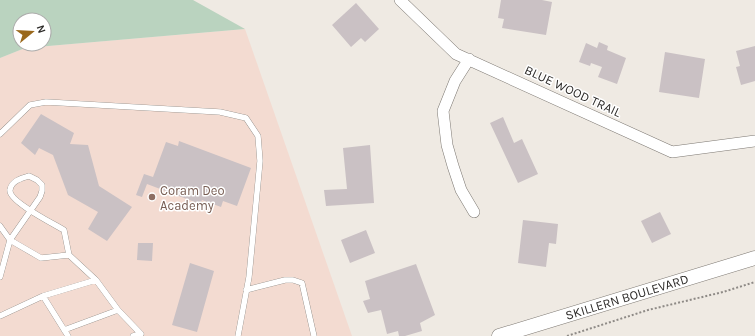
<svg xmlns="http://www.w3.org/2000/svg" width="755" height="336" viewBox="0 0 755 336" font-family="Karla,sans-serif">
<style>
.education{fill:#f3dbd1}
.green{fill:#bad3bf;fill-rule:evenodd}
.building{fill:#cac1c4}
.lines{fill:none;stroke-linecap:round;stroke-linejoin:round}
.service-casing{stroke:#7d7872;stroke-width:6}
.minor-casing{stroke:#7d7872;stroke-width:12}
.tertiary-casing{stroke:#7d7872;stroke-width:15}
.path{stroke:#8e8a86;stroke-width:2;stroke-dasharray:2 2;stroke-linecap:butt}
.service{stroke:#fff;stroke-width:5.5}
.minor{stroke:#fff;stroke-width:11}
.tertiary{stroke:#fff;stroke-width:14}
.education-dot{fill:#8d6e63;stroke:#fff;stroke-width:1.5}
.labels{text-anchor:middle;dominant-baseline:central;stroke-width:3;stroke-linejoin:round;paint-order:stroke}
.street-label{font-size:13px;fill:#2e2c2a;stroke:#fff}
.education-label{font-size:13px;fill:#785e54;stroke:#fff;text-anchor:start}
</style>
<rect width="100%" height="100%" fill="#efeae3"/>
<path class="education" d="M245,29L352,336H0V58L25,48Z"/>
<path class="green" d="M0,0H193L245,29L25,48L0,58ZM20,20H44V44H20Z"/>
<path class="building" d="M501,0H542L552,2L546,35L502,28L504,19L498,18Z
M356,3L379,29L365,42L361,38L351,47L332,25Z
M599,42L608,46L607,50L626,58L617,84L598,77L602,67L591,63L590,66L579,62L586,43L597,48Z
M755,46V81L741,85L736,67L740,66L736,51Z
M665,52L705,59L699,98L659,92Z
M41,114L74,133L70,144L88,145L99,186L132,207L107,241L88,229L98,212L68,195L53,155L39,148L35,155L21,143Z
M503,117L514,143L522,139L538,174L518,183L490,123Z
M179,141L251,168L237,206L223,201L221,207L202,200L200,204L147,184L142,197L136,195L144,174L153,177L166,142L178,146Z
M370,145L374,203L326,206L324,190L347,189L343,148Z
M660,212L671,234L652,243L641,221Z
M523,220L558,224L556,244L549,243L546,267L518,263Z
M366,230L375,253L350,263L341,240Z
M138,243H153L152,261L137,260Z
M190,263L214,271L197,332L172,325Z
M416,264L435,315L420,323L422,331L405,336H399L398,331L387,334L381,310L368,313L363,301L370,299L365,281Z"/>
<g class="lines">
<defs>
<path id="service" d="M0,134L30,105L46,102L220,112L246,118L258,136L260,161L249,277L238,336
M0,226L10,240L0,277
M69,255L41,258L10,240L40,197L42,191V185L37,180L29,176C22,178 11,181 10,190C8,201 54,224 64,230L69,255L96,280L118,310L141,334L133,336
M246,290L285,280H293L302,283L314,336
M43,296L96,280
M0,316L43,296L68,336
M64,330L118,310"/>
<path id="minor" d="M400,0L456,54L672,152L755,141
M469,59L455,81L443,111L447,145L453,166L461,190L474,212"/>
<path id="tertiary" d="M499,336L755,258"/>
</defs>
<use href="#service" class="service-casing"/>
<use href="#minor" class="minor-casing"/>
<use href="#tertiary" class="tertiary-casing"/>
<path class="path" d="M567,336L648,310L723,292L755,282"/>
<use href="#service" class="service"/>
<use href="#minor" class="minor"/>
<use href="#tertiary" class="tertiary"/>
</g>
<circle class="education-dot" cx="152" cy="197" r="4"/>
<g class="labels">
<g class="street-label">
<text transform="translate(573 91) rotate(25)">BLUE WOOD TRAIL</text>
<text transform="translate(627 297) rotate(-17)">SKILLERN BOULEVARD</text>
</g>
<g class="education-label">
<text x="160" y="190">Coram Deo<tspan x="160" dy="15">Academy</tspan></text>
</g>
</g>
<g transform="translate(32 32) rotate(72)"><circle r="19" fill="#ffffff" stroke="#ababaa"/>
<path d="M0-3L7 15L0 10L-7 15Z" fill="#9a681c"/>
<text y="-6" font-size="11" font-weight="bold" text-anchor="middle" fill="#2e2c2a">N</text>
</g>
</svg>
